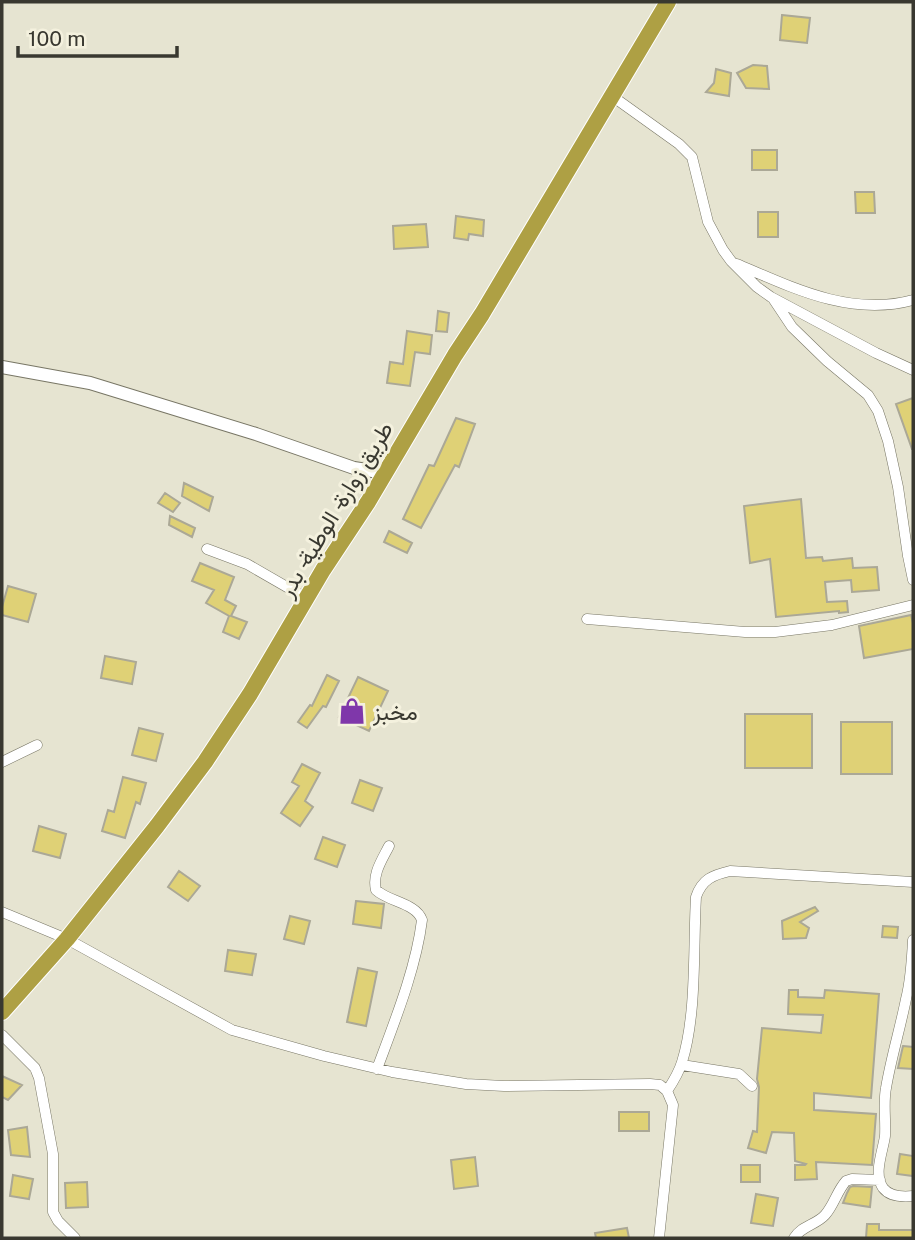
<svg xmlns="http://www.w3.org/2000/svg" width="915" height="1240" viewBox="0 0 915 1240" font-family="'Public Sans',Vazirmatn,sans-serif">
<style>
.building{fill:#dfd176;stroke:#aba896;stroke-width:2}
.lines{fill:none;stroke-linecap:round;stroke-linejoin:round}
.minor-casing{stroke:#787665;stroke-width:11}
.tertiary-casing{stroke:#787665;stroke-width:14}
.trunk-casing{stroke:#fff;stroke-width:18}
.minor{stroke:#fff;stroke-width:10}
.tertiary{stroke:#fff;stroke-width:12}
.trunk{stroke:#aea044;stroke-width:16}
.labels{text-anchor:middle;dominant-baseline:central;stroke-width:6;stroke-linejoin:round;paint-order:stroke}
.street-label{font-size:23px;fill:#393830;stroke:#f4f1de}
.poi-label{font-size:23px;fill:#393830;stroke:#f4f1de;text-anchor:start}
</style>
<rect width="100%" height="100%" fill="#e6e4d1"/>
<path class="building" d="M782,15L810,18L807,43L780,40Z
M753,65L767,66L769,89L746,88L737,73Z
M716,69L731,73L729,96L706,92L714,83Z
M752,150H777V170H752Z
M855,192H874L875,213H856Z
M758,212H778V237H758Z
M456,216L484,220L483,236L469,234L468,240L454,238Z
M426,224L428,247L394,249L393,226Z
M438,311L449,313L447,332L436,331Z
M407,331L432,335L430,354L415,352L410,386L387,383L390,362L403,364Z
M913,398V449H912L896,404Z
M456,418L475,424L459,467L455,465L421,528L403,519L429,465L434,466Z
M184,483L213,497L209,511L182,496Z
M165,493L180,503L173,512L158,503Z
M801,499L806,558L822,557L823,561L852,558L853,568L877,567L879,590L852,592L851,580L825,582L827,602L847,601L848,612L839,613V611L776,617L770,559L750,563L744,506Z
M170,516L195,528L192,537L169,525Z
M389,531L412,543L407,553L384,542Z
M200,563L234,577L225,600L236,606L231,616L247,622L239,639L223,632L229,616L206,603L214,590L192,581Z
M8,586L36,594L28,622L2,615V607Z
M911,615L913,623V649L864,658L859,626Z
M105,656L136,662L132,684L101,678Z
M327,675L339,681L326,707L323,706L307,728L298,722L310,705L312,706Z
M358,677L388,691L369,731L339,717Z
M745,714H812V768H745Z
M841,722H892V774H841Z
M139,728L163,734L156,761L132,755Z
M302,764L320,773L305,801L313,807L300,826L281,813L299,786L292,782Z
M123,777L146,783L140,804L136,802L125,838L102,831L108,810L114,812Z
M360,780L382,788L373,811L352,803Z
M39,826L66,834L60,858L33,851Z
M323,837L345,845L337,867L315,859Z
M179,871L200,886L188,901L168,887Z
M356,901L384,904L381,928L353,924Z
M815,907L818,911L800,922L809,928L806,938L783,939L782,921Z
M290,916L310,921L304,944L284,939Z
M883,926L898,927L897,938L882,937Z
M228,950L256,954L252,975L225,971Z
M358,968L377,972L366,1026L347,1022Z
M789,990H798V997L824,998L825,990L879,994L871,1098L814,1093V1110L876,1114L872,1165L816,1162L817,1179L795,1180V1165H805L806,1164L795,1161L794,1133L772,1132L766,1153L748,1148L753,1131L757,1132L759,1087L757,1079L762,1028L821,1033L823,1015L788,1014Z
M903,1046L913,1047V1069L898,1068Z
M2,1076L22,1085L8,1100L2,1097Z
M619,1112H649V1131H619Z
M27,1127L30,1157L11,1155L8,1130Z
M900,1154L913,1156V1176L897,1174Z
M475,1157L478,1186L454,1189L451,1160Z
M741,1165H760V1182H741Z
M13,1175L33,1179L29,1199L10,1196Z
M87,1182L88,1207L66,1208L65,1183Z
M853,1186L872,1187L870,1207L843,1203L847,1193L850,1187Z
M756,1194L778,1198L773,1226L751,1223Z
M867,1224H879V1230H913V1238H866Z
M627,1228L629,1238H596L595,1233Z"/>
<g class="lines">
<defs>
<path id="minor" d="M612,96L679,144L692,157L708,222L723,250L731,261L757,287L771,297L876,353L913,370
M737,264C793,288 851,317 913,300
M774,300L792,327L827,361L868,395L878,411L888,441L898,487L908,556L913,580
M207,549L247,564L306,598
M587,619L745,632H775L832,625L913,605
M2,762L37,745
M2,912L67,939L232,1030L324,1056L392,1072L466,1084L504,1086L650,1084L660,1085L667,1091L673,1105L659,1238
M913,940C912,960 911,980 906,999C900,1029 891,1058 886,1088C883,1103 886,1120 885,1136C883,1151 873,1174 883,1188C890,1197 903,1197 913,1196
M2,1035L35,1068L39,1078L53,1154V1212L58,1221L75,1238
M682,1065L739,1074L752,1086
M377,1069C394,1023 416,969 422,920C416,903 389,902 376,890C372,874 382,860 389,846
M667,1091C673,1082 679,1072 682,1062C697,1014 693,948 696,897C702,879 713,875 730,871L913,882
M794,1238C801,1226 816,1225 825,1215C834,1205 837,1191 846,1181L852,1179L880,1180"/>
<path id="tertiary" d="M2,367L90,383L256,434L354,468L385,473"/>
<path id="trunk" d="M2,1012L67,939L157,826L205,762L250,694L323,570L368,502L455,355L482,314L668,2"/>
</defs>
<use href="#minor" class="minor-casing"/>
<use href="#tertiary" class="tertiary-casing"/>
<use href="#trunk" class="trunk-casing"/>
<use href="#minor" class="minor"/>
<use href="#tertiary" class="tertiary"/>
<use href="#trunk" class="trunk"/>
</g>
<defs>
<symbol id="shop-bare" viewBox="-9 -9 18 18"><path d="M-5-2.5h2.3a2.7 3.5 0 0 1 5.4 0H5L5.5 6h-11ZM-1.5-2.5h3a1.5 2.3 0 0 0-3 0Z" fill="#7f37aa" stroke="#f4f1de" stroke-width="2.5" paint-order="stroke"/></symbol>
</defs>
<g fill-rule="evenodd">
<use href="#shop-bare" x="333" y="692" width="38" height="38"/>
</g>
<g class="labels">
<g class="street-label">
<text transform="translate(335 509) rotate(-59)">طريق زوارة- الوطية- بدر</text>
</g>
<g class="poi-label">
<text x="373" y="711">مخبز</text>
</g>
</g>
<rect width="915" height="1240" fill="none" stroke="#393830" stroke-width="7"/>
<path d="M18 46v10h159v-10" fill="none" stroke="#393830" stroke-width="3.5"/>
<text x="28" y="46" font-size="21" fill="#393830" stroke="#f4f1de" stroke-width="5" paint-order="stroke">100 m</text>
</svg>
